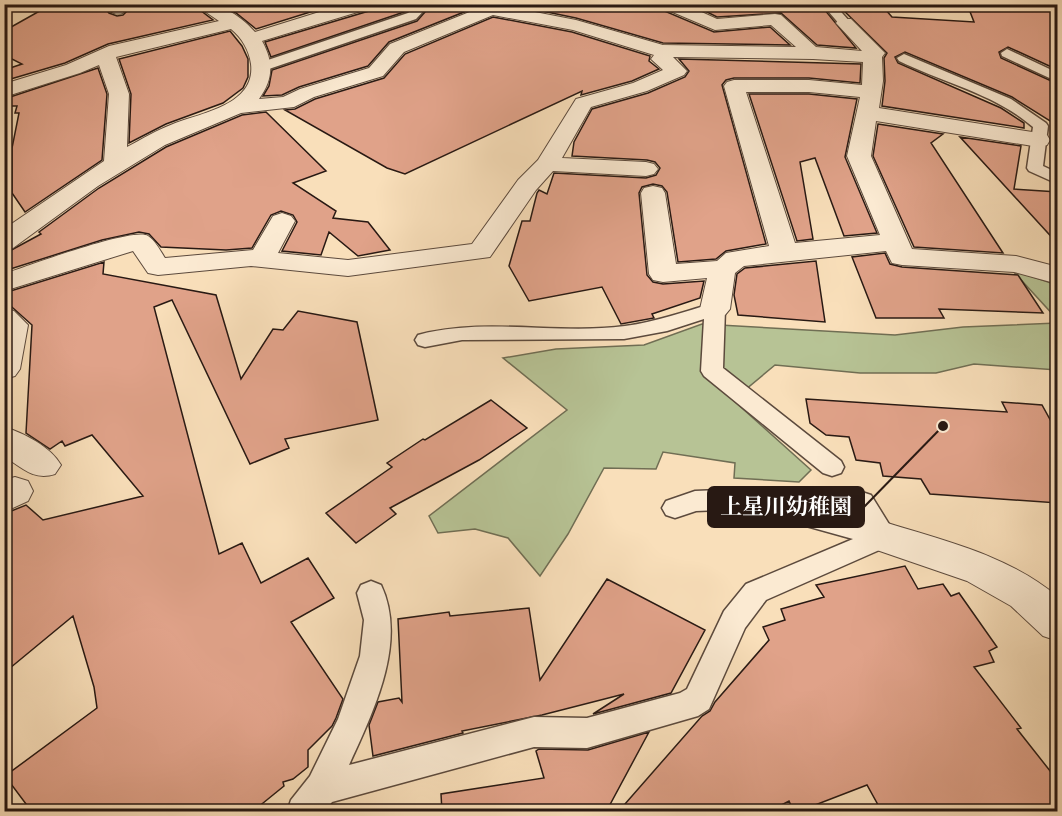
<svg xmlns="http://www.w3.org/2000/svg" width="1062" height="816" viewBox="0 0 1062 816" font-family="'Gentium Book Plus','Noto Serif JP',serif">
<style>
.green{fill:#b7c395;stroke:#706e54;stroke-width:1.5}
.building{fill:#e0a289;stroke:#281913;stroke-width:1.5}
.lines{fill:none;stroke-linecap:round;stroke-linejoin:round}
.service-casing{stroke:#5c4a3d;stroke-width:3}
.minor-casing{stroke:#5c4a3d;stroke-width:2}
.service{fill:#fbead2;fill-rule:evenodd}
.minor{fill:#fbead2;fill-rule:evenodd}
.leader{fill:none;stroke:#281913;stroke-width:2}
.callout-dot{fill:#281913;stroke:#fbead2;stroke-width:2}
.callout{fill:#281913;stroke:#281913;stroke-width:2}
.callout-label{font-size:22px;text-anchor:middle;font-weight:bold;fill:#fff}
</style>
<rect width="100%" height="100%" fill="#f9dfba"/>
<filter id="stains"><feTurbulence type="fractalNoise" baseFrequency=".00333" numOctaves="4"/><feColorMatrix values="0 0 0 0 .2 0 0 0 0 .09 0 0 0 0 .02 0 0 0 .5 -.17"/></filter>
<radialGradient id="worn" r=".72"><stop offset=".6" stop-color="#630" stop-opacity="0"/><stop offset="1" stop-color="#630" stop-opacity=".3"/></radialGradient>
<path class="green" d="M1012,270L1057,285V319Z
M1057,323V370L974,364L936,373H860L775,365L733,400L811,470L799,482L734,478L735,463L663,452L656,469L604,468L568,534L540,576L508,538L475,529L438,533L429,516L567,410L503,358L556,349L644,345L702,324L895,335L963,327Z"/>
<path class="building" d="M52,4H102L109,13L117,16L123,15L128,10L125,4H192L213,20L108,44L65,63L4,81V70L22,64L4,55V31Z
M217,4H336L256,29L236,13Z
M375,4H414L407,11L271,57L265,42L372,10Z
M432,4H453L457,10L464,12L389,42L368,66L299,87L282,95L263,96L269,86L272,70L417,21Z
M508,4H659L662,10L714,32L770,27L790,45L663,43L576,18Z
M691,4H820L856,48L817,45L781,13L717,17Z
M837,4H874L878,9H885L892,17L974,22L967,4H1058V70L1008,47L999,52L1001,58L1058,84V126L1012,97L905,52L895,57L898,63L1001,108L1024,123V128L882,106L885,81L884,58L887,53Z
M493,17L572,32L650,56L649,61L659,69L632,81L581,95L582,91L405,174L387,168L285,110L295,109L315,99L384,78L405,54Z
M230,31L242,46L248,59V77L243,88L223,103L166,124L129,143L131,94L119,59Z
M679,59L861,64L860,83L809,78H734L726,80L722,85L766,244L726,251L716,259L678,262L667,192L662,186L653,184L642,187L639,193L647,275L653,282L663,284L704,281L700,298L652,314L654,318L621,324L602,287L529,301L509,266L522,221H530L537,193L539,190L547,194L554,173L646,178L656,175L660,168L655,162L647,160L572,156L574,142L592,109L648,93L685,77L689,71Z
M98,68L107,94L102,160L25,212L12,193V148L19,113H15L17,106H4V99Z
M749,94H809L857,99L845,157L877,233L844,236L815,158L800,162L813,239L797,241Z
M266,112L326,171L293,183L336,211L333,218L368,222L390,250L358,256L329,232L321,255L282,251L297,222L293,215L281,211L271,215L252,248L226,250L161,247L149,234L139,232L102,240L4,271V254L41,234L39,232L99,188L166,147L242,115Z
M878,124L943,134L931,143L1003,253L914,247L873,156Z
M960,137L1021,146L1014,189L1058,192V244Z
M885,253L890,264L902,267L1018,275L1043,313L939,309L944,318H876L852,257Z
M816,261L825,322L738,315L734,295L737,274L745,268Z
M104,262L103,274L216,295L241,379L273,329L283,330L298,311L357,322L378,420L285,439L289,448L250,464L172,300L154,307L219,554L242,543L261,583L308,558L334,598L291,622L343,699L336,718L332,726L308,750V767L293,779L283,782L284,786L252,812H32L5,776L97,708L94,687L73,616L4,673V514L26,505L43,520L143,496L92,435L65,446L62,441L50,449L26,433L32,325L4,300V293Z
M806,399L1007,412L1002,402L1042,405L1058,434V503L930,494L921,479L883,476L880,463L856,460L849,437L826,435L810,423Z
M491,400L527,428L479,460L390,508L396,514L356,543L326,513L392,467L387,463L423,439L425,440Z
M905,566L918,589L943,584L951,596L959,593L997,647L989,651L994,662L974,667L1021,728L1017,729L1058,781V812H882L867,785L797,812H794L789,801L768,812H618L702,716L710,711L715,702L769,640L763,627L785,620L781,609L824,597L816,585Z
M607,579L705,630L671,693L593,714L624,694L542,715L462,731L463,733L373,756L369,725L378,702L399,698L402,702L398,619L449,612L450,616L529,608L540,680Z
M649,732L606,812H442L441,794L544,778L536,751L539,749L588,750Z"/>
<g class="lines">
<defs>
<path id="service" d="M418,4H430L416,19L266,70L261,71L254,67L256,64L408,13Z
M822,4H834L851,23L849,26H841Z
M1007,49L1058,73V82L1002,56L1001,53Z
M904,54L1011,99L1046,123L1048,126L1043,166L1058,173V184L1029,171L1027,168L1033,127C995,94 944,83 899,61L897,58Z
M715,303L722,305L725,309L723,368L841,461L844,467L841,473L832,476L823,473L704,376L701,371L704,319L667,331L624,339L462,340L425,347L418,345L415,340L418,335C485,317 557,335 625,326C657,322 685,311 715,303Z
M745,489L860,520L849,502L853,495L862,492L871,495L897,537L893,544L766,600L745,628L709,709L698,716L587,748L534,747L332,802L324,812H287L291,800L310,776L338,719L360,656L364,620L357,593L361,585L371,581L381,585C408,642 373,712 349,765L534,717L587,718L680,693L687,689L724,611L746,584L853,539L745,509L696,511L675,518L666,515L662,508L666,501L695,491Z"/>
<path id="minor" d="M104,4H122L126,9L123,13C114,15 109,12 104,4Z
M194,4C220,4 237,12 255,32L345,4H373L371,8L262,41C274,62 273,80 259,99L283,97L300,89L369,68L390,44L472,11L457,8L455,4H494L576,20L663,45L796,47L771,25L715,30L663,8L661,4H684L717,19L775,14L781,15L816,47L862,51L836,23L839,19H851L885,53L882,57L883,81L879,108L1039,133L1047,135L1050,140L1047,145L1039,147L876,121L871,156L912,249L1016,256L1058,267V284L1014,272L902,265L892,263L886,251L744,266L735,273L730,309L725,315L715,318L705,315L700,309L707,278L663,282L653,280L649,274L641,193L644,188L653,186L662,188L665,193L676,264L717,261L726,253L769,246L724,86L727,82L734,80H809L862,85L863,62L813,59L673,57L687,71L684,75L647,91L591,107L562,158L646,162L654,164L658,169L654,174L646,176L553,171L536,190L490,257L348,276L251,266L158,275L148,273L133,251L4,291V274C25,267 135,226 148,236C155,240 161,252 165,258L253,250L273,216L282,213L291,216L295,221L278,253L348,260L472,244L518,180L538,160L576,99L633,83L663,70L651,59L654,55L573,30L493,15L404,52L383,76L314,97L294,107L241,113L165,145L98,186L13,248L4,250V229L104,161L109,94L99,65L80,73L4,97V84L66,65L109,46L219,21ZM231,29C242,38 249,50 251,64C256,105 201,113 173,124C157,130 142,139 127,147L129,94L116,57ZM746,92H809L860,97L847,156L880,235L795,243Z
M4,308L14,311L28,325L20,369L15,376L4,379Z
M4,427C24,433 51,447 61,465L55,474C34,481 22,468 4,456Z
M15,477L28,481L33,491L28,501L4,512V480Z
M884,522C945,541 1008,555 1058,597V641L1043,636L1011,606L967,581L871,548L865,537L871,526Z"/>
</defs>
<use href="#service" class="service-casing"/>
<use href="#minor" class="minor-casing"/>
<use href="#service" class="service"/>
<use href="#minor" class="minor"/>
</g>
<path class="leader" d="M943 426L864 507"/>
<circle class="callout-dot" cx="943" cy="426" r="6"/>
<rect class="callout" x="708" y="487" width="156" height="40" rx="6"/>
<g class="callout-label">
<text x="786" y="514">上星川幼稚園</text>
</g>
<rect width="1062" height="816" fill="none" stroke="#f9dfba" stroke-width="24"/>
<rect x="6" y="6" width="1050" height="804" fill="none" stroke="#281913" stroke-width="3"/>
<rect x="12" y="12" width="1038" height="792" fill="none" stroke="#281913" stroke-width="1.5"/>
<rect width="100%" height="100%" filter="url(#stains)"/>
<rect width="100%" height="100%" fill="url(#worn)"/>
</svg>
